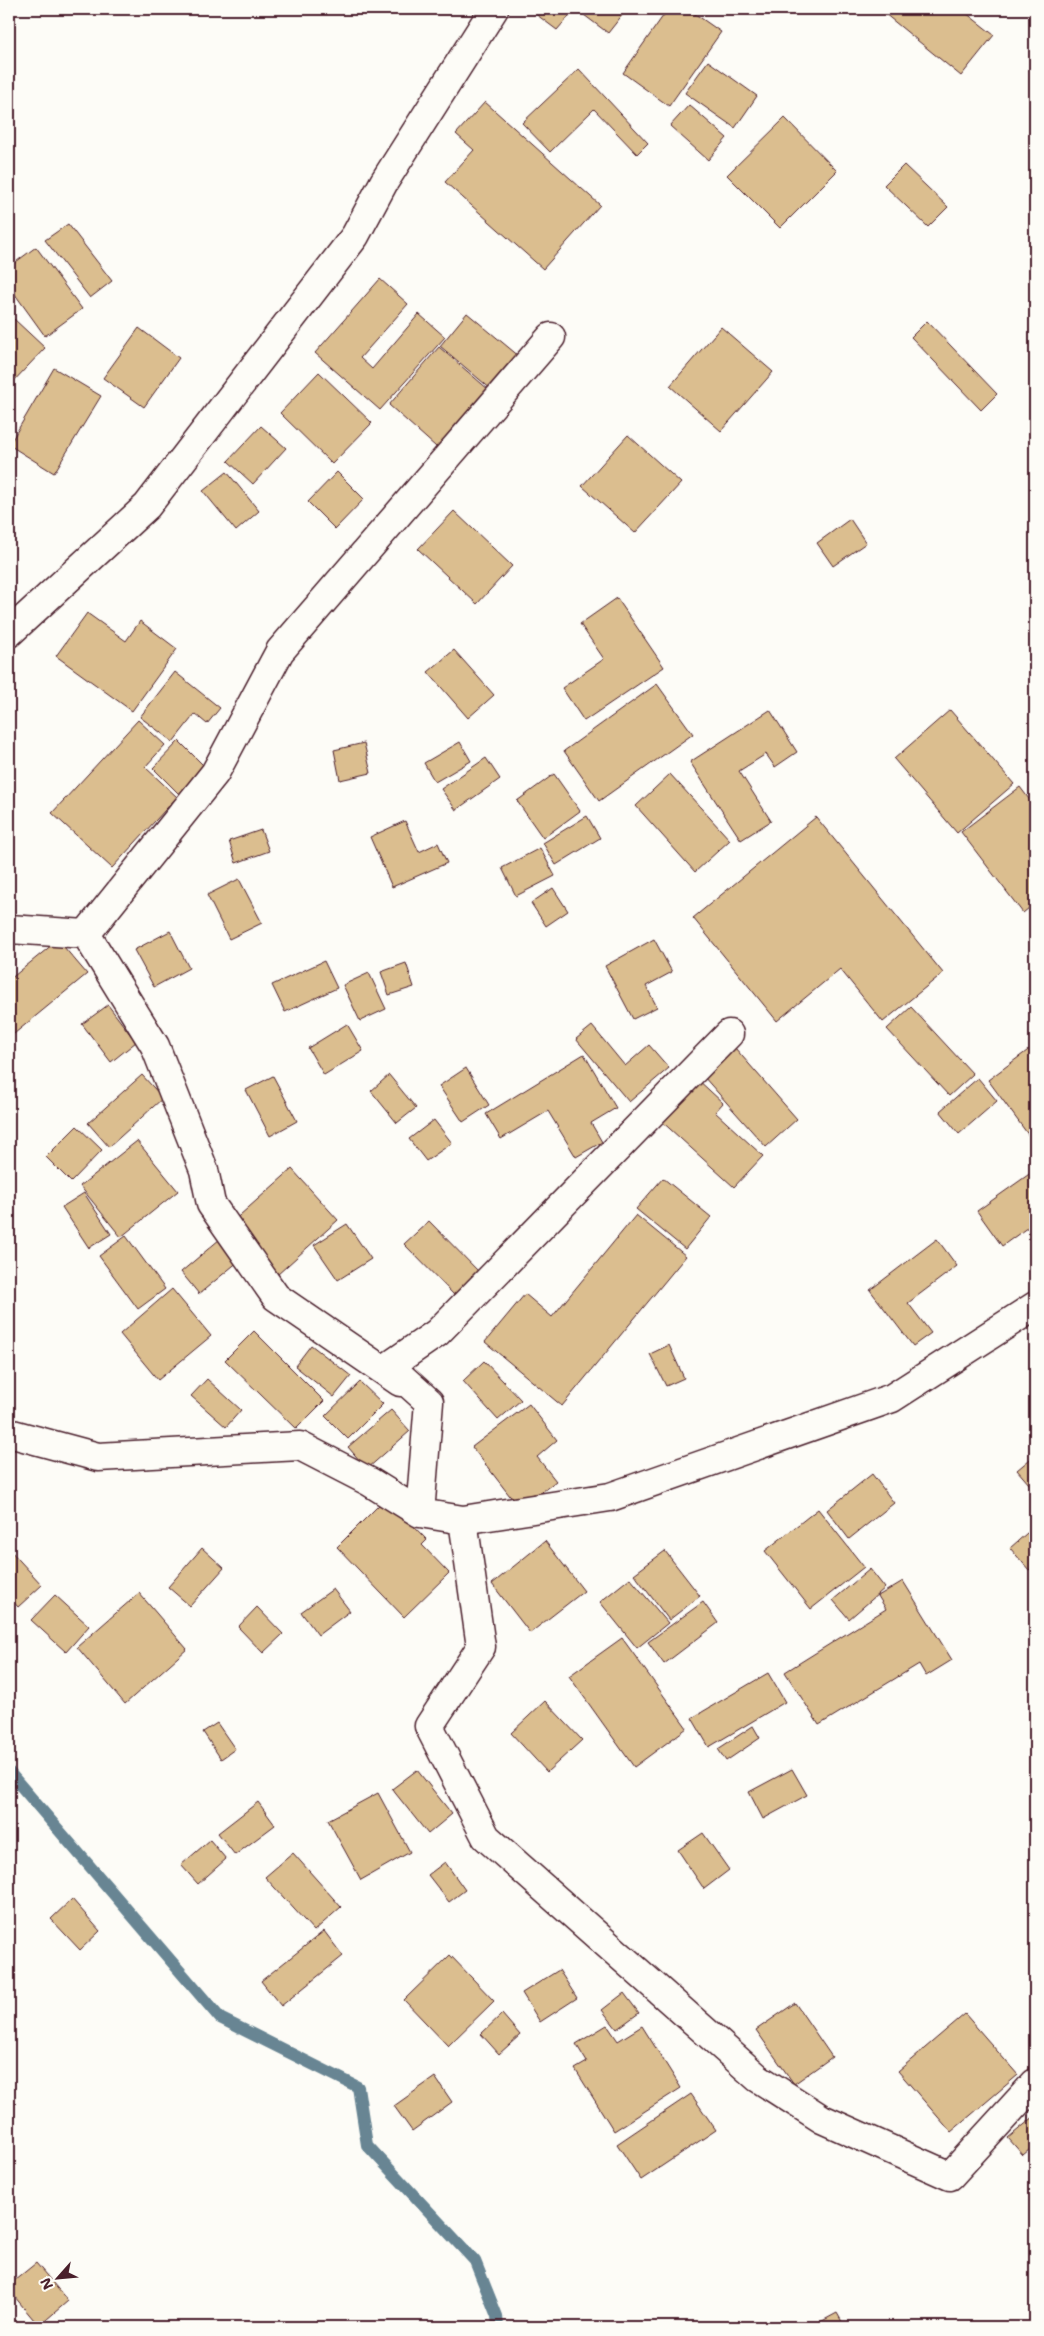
<svg xmlns="http://www.w3.org/2000/svg" width="1044" height="2336" viewBox="0 0 1044 2336" font-family="'Shantell Sans',sans-serif">
<style>
.lines{fill:none;stroke-linecap:round;stroke-linejoin:round}
.stream{stroke:#678593;stroke-width:12}
.building{fill:#dbbe8f;stroke:#4a1f2b}
.minor-casing{stroke:#4a1f2b;stroke-width:31}
.minor{stroke:#fdfcf7;stroke-width:28}
</style>
<rect width="100%" height="100%" fill="#fdfcf7"/>
<filter id="ink" filterUnits="userSpaceOnUse"><feTurbulence type="fractalNoise" baseFrequency=".02" numOctaves="2"/><feDisplacementMap in="SourceGraphic" scale="10" xChannelSelector="R" yChannelSelector="G"/><feConvolveMatrix kernelMatrix="1 2 1 2 8 2 1 2 1" color-interpolation-filters="sRGB"/></filter>
<g filter="url(#ink)">
<g class="lines">
<path class="stream" d="M9,1772L220,2018L358,2087L367,2145L475,2261L497,2316L498,2327"/>
</g>
<path class="building" d="M529,9H575L557,30Z
M576,9H627L608,33Z
M668,9H688L721,32L669,106L623,73Z
M879,9H961L994,35L961,76Z
M708,61L757,96L735,128L685,93Z
M579,69L648,143L637,154L594,109L550,152L522,123Z
M485,102L600,205L543,269L445,182L474,150L456,134Z
M689,105L727,138L708,160L670,126Z
M785,118L837,171L780,228L727,175Z
M904,165L948,207L928,227L884,185Z
M68,224L112,281L90,298L45,240Z
M36,247L82,309L45,336L9,286V267Z
M380,279L408,304L360,358L372,369L419,314L445,337L380,410L315,353Z
M467,313L526,362L498,395L440,346Z
M14,319L45,348L9,386V325Z
M927,321L997,394L981,410L911,337Z
M721,327L773,372L721,431L670,386Z
M139,328L179,358L144,407L103,378Z
M439,347L496,396L445,455L389,405Z
M54,368L101,396L54,473L9,445Z
M319,372L372,423L332,464L280,413Z
M261,426L286,448L253,484L228,461Z
M628,435L681,483L635,533L582,486Z
M227,472L259,511L236,531L203,491Z
M337,472L364,499L335,529L308,502Z
M454,511L512,566L477,604L418,549Z
M850,519L866,543L833,566L817,543Z
M617,598L664,667L584,721L562,688L604,659L580,624Z
M87,613L126,641L140,621L177,649L132,711L56,656Z
M454,650L494,695L468,718L428,672Z
M175,672L220,708L207,724L195,714L173,742L140,717Z
M657,684L693,734L599,801L564,751Z
M770,710L797,752L775,767L766,754L739,771L771,821L741,840L690,762Z
M950,710L1014,784L957,833L894,759Z
M138,720L165,745L145,767L177,797L112,868L52,813Z
M179,741L206,768L179,794L153,768Z
M460,742L471,761L435,782L424,763Z
M364,743L371,773L340,780L334,750Z
M486,758L500,779L456,810L441,789Z
M554,774L580,811L543,838L517,801Z
M670,774L730,840L695,872L636,806Z
M1020,787L1035,807V903L1023,913L961,832Z
M587,816L600,838L556,865L543,843Z
M816,817L943,973L883,1022L840,969L777,1021L693,918Z
M405,821L419,852L438,843L447,863L392,887L370,837Z
M261,830L269,851L236,863L229,841Z
M540,848L555,876L516,896L502,868Z
M239,879L262,923L229,939L207,895Z
M553,888L568,911L546,926L531,903Z
M170,931L189,968L154,987L134,950Z
M654,939L672,972L646,986L657,1007L633,1019L605,966Z
M58,940L87,974L9,1038V980Z
M324,961L337,988L285,1012L272,985Z
M406,963L414,987L389,995L381,972Z
M369,973L386,1009L360,1021L343,985Z
M108,1005L136,1042L111,1062L82,1024Z
M911,1007L973,1074L949,1096L887,1029Z
M347,1024L363,1051L324,1075L308,1048Z
M592,1026L625,1066L649,1045L669,1068L629,1102L576,1039Z
M1035,1045V1144L988,1080Z
M735,1048L797,1119L766,1147L703,1076Z
M584,1054L616,1108L591,1123L602,1142L576,1157L548,1111L501,1139L486,1114Z
M466,1068L489,1105L463,1122L439,1086Z
M142,1075L163,1098L109,1147L88,1123Z
M389,1075L416,1108L397,1123L371,1091Z
M273,1076L297,1121L270,1136L246,1090Z
M696,1078L723,1103L715,1112L763,1156L734,1187L659,1119Z
M978,1078L997,1101L959,1134L940,1111Z
M434,1120L452,1143L426,1161L409,1139Z
M77,1126L102,1150L71,1182L46,1157Z
M137,1141L178,1191L121,1237L80,1186Z
M292,1169L338,1220L277,1275L231,1223Z
M1035,1170V1222L1002,1246L977,1211Z
M663,1178L711,1217L685,1249L636,1209Z
M84,1193L111,1234L89,1248L62,1207Z
M636,1215L686,1256L562,1406L485,1342L525,1294L552,1317Z
M429,1221L481,1274L457,1298L404,1244Z
M347,1224L371,1259L338,1280L314,1245Z
M126,1236L165,1289L138,1309L99,1256Z
M220,1239L239,1261L199,1294L181,1272Z
M937,1239L957,1266L908,1303L931,1333L913,1346L870,1290Z
M172,1289L211,1336L158,1380L120,1334Z
M254,1331L324,1401L296,1429L225,1360Z
M311,1345L351,1376L334,1397L295,1366Z
M669,1345L684,1378L666,1386L650,1354Z
M484,1361L521,1400L498,1420L463,1381Z
M207,1379L241,1410L226,1427L191,1396Z
M360,1382L383,1404L348,1439L325,1416Z
M529,1404L557,1440L537,1457L556,1481L520,1509L472,1447Z
M391,1410L410,1431L367,1469L348,1447Z
M1035,1455V1491L1017,1470Z
M872,1474L894,1503L849,1539L827,1510Z
M386,1498L427,1540L422,1545L449,1573L404,1617L337,1547Z
M818,1509L864,1567L811,1609L765,1551Z
M1035,1526V1565L1029,1570L1010,1548Z
M545,1541L584,1591L530,1633L492,1584Z
M202,1548L224,1568L190,1606L168,1587Z
M9,1549L42,1585L18,1607L9,1597Z
M665,1551L700,1596L669,1620L634,1574Z
M870,1569L885,1588L849,1619L833,1600Z
M630,1578L668,1623L637,1648L600,1602Z
M903,1581L952,1660L926,1676L919,1664L819,1725L785,1672L886,1609L878,1596Z
M333,1589L350,1611L318,1635L301,1612Z
M139,1593L187,1649L125,1704L77,1647Z
M55,1595L89,1626L66,1652L31,1620Z
M703,1602L718,1623L664,1664L648,1642Z
M257,1607L283,1634L263,1653L238,1627Z
M622,1638L687,1728L634,1767L569,1676Z
M768,1673L785,1702L709,1747L692,1718Z
M545,1701L582,1740L547,1772L511,1733Z
M217,1723L235,1749L221,1759L203,1732Z
M753,1726L760,1738L726,1761L718,1749Z
M792,1769L807,1795L763,1819L749,1792Z
M417,1770L452,1814L428,1834L392,1789Z
M378,1793L410,1852L361,1880L328,1820Z
M258,1802L275,1825L235,1855L218,1833Z
M703,1833L729,1870L704,1889L678,1850Z
M210,1840L226,1859L198,1884L181,1865Z
M293,1853L341,1907L314,1931L265,1877Z
M445,1862L465,1890L449,1902L428,1875Z
M72,1899L100,1931L80,1950L51,1919Z
M324,1931L343,1956L281,2006L261,1981Z
M450,1955L494,2001L448,2046L404,2000Z
M559,1970L577,1998L540,2022L522,1993Z
M624,1993L639,2013L617,2029L602,2010Z
M795,2003L832,2057L794,2084L756,2030Z
M502,2014L520,2035L499,2054L481,2034Z
M965,2014L1018,2075L951,2132L898,2071Z
M607,2025L618,2041L642,2026L681,2088L614,2131L575,2069L587,2062L576,2044Z
M435,2077L452,2102L412,2131L394,2106Z
M691,2094L716,2130L641,2180L617,2144Z
M1035,2116V2145L1023,2155L1008,2138Z
M36,2263L68,2301L39,2326L9,2290V2285Z
M837,2313L845,2327H811Z"/>
<g class="lines">
<defs>
<path id="minor" d="M9,633L147,506L355,236L384,182L494,9
M9,929L86,934
M86,934L215,773L280,651L551,337
M86,934L155,1046L204,1170L211,1204L276,1297L400,1382
M9,1433L98,1457L300,1446L370,1482L420,1513L463,1520L610,1497L892,1398L1035,1306
M420,1513L429,1402L389,1366L437,1333L729,1034
M463,1520L481,1647L429,1726L486,1837L758,2078L822,2119L950,2176L1035,2083"/>
</defs>
<use href="#minor" class="minor-casing"/>
<use href="#minor" class="minor"/>
</g>
</g>
<rect width="1044" height="2336" fill="none" stroke="#fdfcf7" stroke-width="30"/>
<rect x="15" y="15" width="1014" height="2306" fill="none" stroke="#4a1f2b" stroke-width="2" filter="url(#ink)"/>
<g transform="translate(58 2278) rotate(243)" stroke="#fdfcf7" stroke-width="4" paint-order="stroke">
<path d="M0-4L9 19L0 12L-9 19Z" fill="#4a1f2b"/>
<text y="-8" font-size="14" font-weight="bold" text-anchor="middle" fill="#4a1f2b">N</text>
</g>
</svg>
